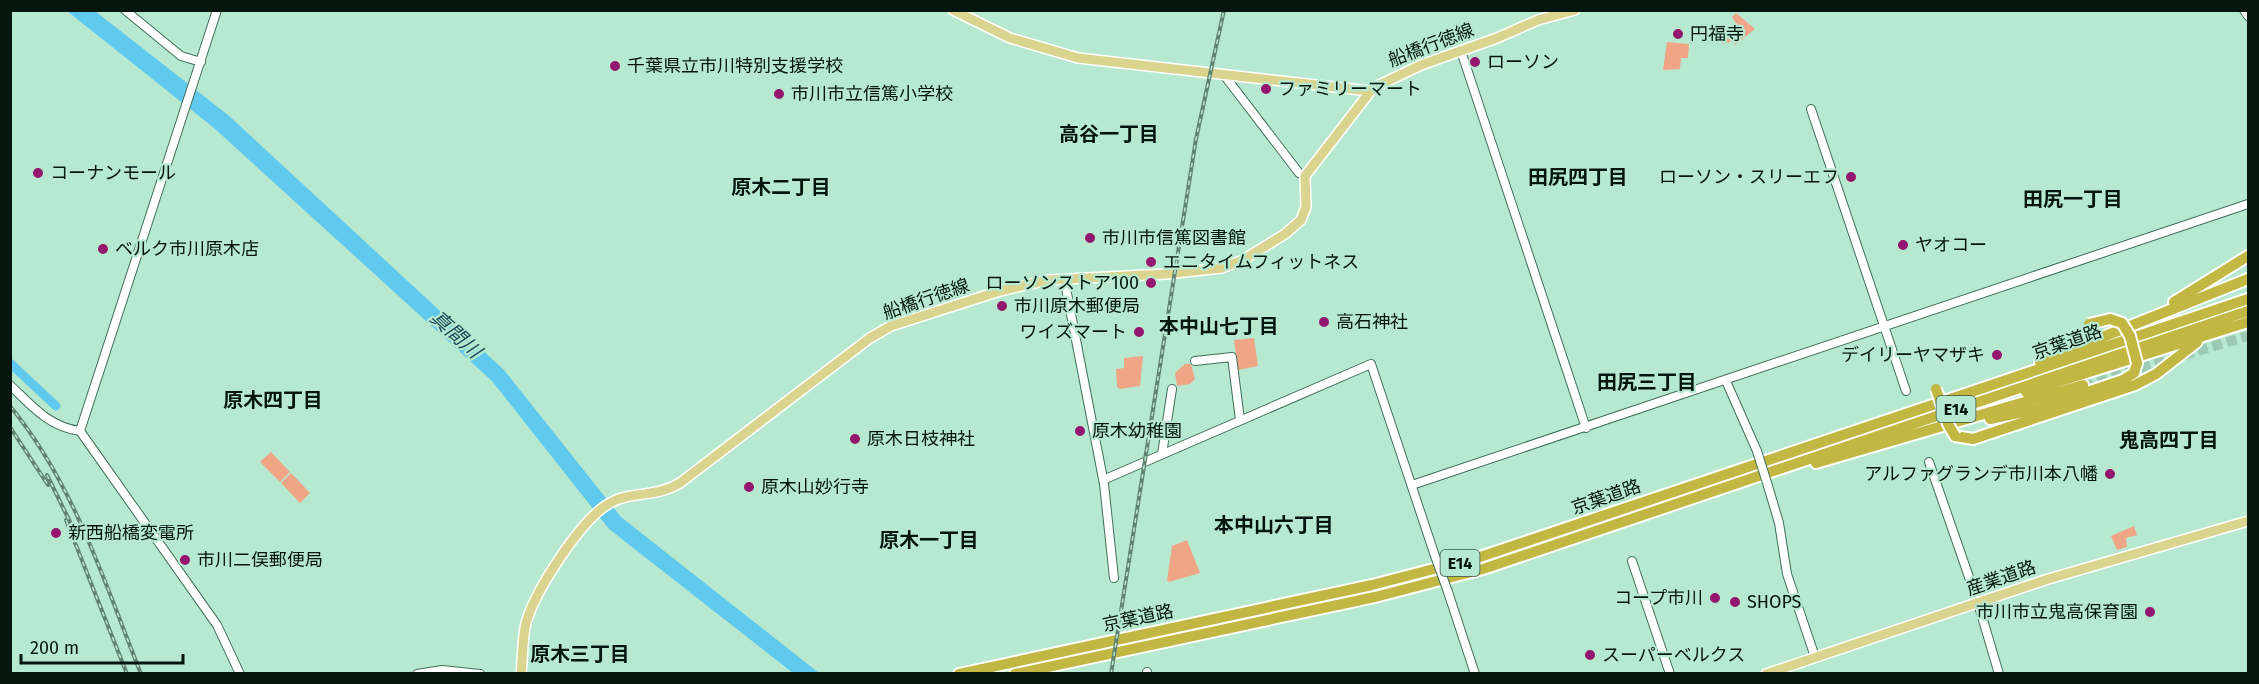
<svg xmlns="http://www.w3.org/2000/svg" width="2259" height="684" viewBox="0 0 2259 684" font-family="'Fira Sans','Noto Sans JP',sans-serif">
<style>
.green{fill:#efa586}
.water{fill:#61c9ed}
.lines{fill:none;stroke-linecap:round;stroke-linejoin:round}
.river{stroke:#61c9ed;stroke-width:9}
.highway-tunnel{stroke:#9cc9b3;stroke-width:10;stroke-dasharray:10 5;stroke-linecap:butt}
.minor-casing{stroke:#416f5a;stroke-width:10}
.major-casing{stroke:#fff;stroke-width:12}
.highway-casing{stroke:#fff;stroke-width:14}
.minor{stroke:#fff;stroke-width:8}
.major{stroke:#dad48e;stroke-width:9}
.highway{stroke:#c2b742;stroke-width:10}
.rail-casing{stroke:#608372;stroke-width:4}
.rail{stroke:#b7e9d0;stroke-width:1.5;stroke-dasharray:4.5;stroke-linecap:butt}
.minor-bridge-casing{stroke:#416f5a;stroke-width:10;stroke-linecap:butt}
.highway-bridge-casing{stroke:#fff;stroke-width:14;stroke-linecap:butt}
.minor-bridge{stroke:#fff;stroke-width:8}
.highway-bridge{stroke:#c2b742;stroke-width:10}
.poi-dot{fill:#95166f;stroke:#b7e9d0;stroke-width:2}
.labels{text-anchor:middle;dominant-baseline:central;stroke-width:4.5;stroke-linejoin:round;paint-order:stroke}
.shield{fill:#b7e9d0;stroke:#3a5548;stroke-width:1.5}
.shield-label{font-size:16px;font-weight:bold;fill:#04160e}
.poi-label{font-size:18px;fill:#04160e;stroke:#b7e9d0;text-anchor:start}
.street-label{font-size:18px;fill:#04160e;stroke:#b7e9d0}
.neighbourhood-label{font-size:20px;font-weight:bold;fill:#04160e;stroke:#b7e9d0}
.water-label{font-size:20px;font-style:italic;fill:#1d4a5a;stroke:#b7e9d0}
</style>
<rect width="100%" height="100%" fill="#b7e9d0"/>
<path class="green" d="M1736,13L1755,29L1735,45L1733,41L1723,44L1722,42L1731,36L1728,30L1737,25L1732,17Z
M1667,42L1689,44L1688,58H1681L1680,69L1663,70Z
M1254,338L1258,366L1238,370L1234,340Z
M1143,356L1140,386L1120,389L1117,387L1116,369L1124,368V358Z
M1185,364H1191L1195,379L1190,384L1177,386L1175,373Z
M271,452L290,472L280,482L260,462Z
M291,473L310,493L300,503L281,483Z
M2134,526L2137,535L2126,538L2127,547L2117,550L2111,536Z
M1187,540L1200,573L1169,582L1167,580L1172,546Z"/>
<path class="water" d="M67,11H95L228,115L504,370L621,517L819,673H793L609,529L492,381L214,128Z"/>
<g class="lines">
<path class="river" d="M10,363L56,406"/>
<path class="highway-tunnel" d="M2083,385L2248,336"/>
<defs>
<path id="minor" d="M125,10L181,56L201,62
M2244,10L2248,16
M1461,51L1586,428
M1224,75L1299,173L1305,176
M1811,109L1906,391
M1064,278L1104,484L1114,578
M1195,361L1232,357L1240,420
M1726,381L1757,451
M10,385C32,406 49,427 80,431L217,625L240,674
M80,431L217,10
M1162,454L1172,389
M1929,462L1978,603L1999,674
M1103,480L1371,364L1434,553
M1412,485L2248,204
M1768,486L1779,523L1787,574L1815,657
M1632,561L1670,674
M1448,592L1475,674
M1147,672V674
M417,674L442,670L480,674"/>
<path id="major" d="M953,10L1010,38L1078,58L1370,91
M521,674C523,657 522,639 526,623C535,591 581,519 610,503C630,491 655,498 680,483L870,338L891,326L1000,291L1048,280L1166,274L1222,268L1243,260L1285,234L1301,220L1306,207L1305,176L1373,88L1421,65L1497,38L1538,20L1575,10
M1766,674L2045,580L2248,521"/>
<path id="highway" d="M2174,302L2248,256
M2040,362L2248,279
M2026,392L2248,322
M1990,419L2037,409L2123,380L2134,373L2137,363
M1955,436L1973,439L2135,385L2156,374L2197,342
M1816,463L2083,385
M959,674L1372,585L1480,557L2248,299
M1015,674L1375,597L1483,569L2248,311"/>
</defs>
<use href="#minor" class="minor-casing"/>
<use href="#major" class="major-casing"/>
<use href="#highway" class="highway-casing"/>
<use href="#minor" class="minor"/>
<use href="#major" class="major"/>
<use href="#highway" class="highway"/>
<defs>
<path id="rail" d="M10,406C74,484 104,581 141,674
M10,427L48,485
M47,475L72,526
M66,520L127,674
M1111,674L1196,139L1224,10"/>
</defs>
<use href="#rail" class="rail-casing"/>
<use href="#rail" class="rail"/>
<defs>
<path id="minor-bridge" d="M1757,451L1768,486
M1434,553L1448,592"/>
<path id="highway-bridge" d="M2089,324L2110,319L2122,323L2130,336L2137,363
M1936,389L1948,424L1955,436"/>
</defs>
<use href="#minor-bridge" class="minor-bridge-casing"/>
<use href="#highway-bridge" class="highway-bridge-casing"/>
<use href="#minor-bridge" class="minor-bridge"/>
<use href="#highway-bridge" class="highway-bridge"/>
</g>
<g class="poi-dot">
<circle cx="1678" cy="34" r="6"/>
<circle cx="1475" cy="62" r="6"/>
<circle cx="615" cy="66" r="6"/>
<circle cx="1266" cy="89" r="6"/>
<circle cx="779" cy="94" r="6"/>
<circle cx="38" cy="173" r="6"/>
<circle cx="1851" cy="177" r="6"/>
<circle cx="1090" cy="238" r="6"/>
<circle cx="1903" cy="245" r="6"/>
<circle cx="103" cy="249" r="6"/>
<circle cx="1151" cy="262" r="6"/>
<circle cx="1151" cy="283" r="6"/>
<circle cx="1002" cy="306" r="6"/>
<circle cx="1324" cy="322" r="6"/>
<circle cx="1139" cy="332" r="6"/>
<circle cx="1997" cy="355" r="6"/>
<circle cx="1080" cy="431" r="6"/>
<circle cx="855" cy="439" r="6"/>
<circle cx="2110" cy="474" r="6"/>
<circle cx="749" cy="487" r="6"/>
<circle cx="56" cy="533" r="6"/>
<circle cx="185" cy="560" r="6"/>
<circle cx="1715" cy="598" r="6"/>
<circle cx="1735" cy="602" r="6"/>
<circle cx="2150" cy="612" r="6"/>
<circle cx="1590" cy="655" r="6"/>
</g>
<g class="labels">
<g class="shield">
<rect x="1936.5" y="396" width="39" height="26" rx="4.5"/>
<rect x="1440.5" y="550" width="39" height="26" rx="4.5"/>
</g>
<g class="shield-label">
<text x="1956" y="409">E14</text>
<text x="1460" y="563">E14</text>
</g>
<g class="poi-label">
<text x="1690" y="34">円福寺</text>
<text x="1487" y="62">ローソン</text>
<text x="627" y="66">千葉県立市川特別支援学校</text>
<text x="1278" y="89">ファミリーマート</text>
<text x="791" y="94">市川市立信篤小学校</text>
<text x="50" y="173">コーナンモール</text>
<text x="1839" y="177" text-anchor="end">ローソン・スリーエフ</text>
<text x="1102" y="238">市川市信篤図書館</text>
<text x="1915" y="245">ヤオコー</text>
<text x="115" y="249">ベルク市川原木店</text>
<text x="1163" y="262">エニタイムフィットネス</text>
<text x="1139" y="283" text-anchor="end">ローソンストア100</text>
<text x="1014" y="306">市川原木郵便局</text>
<text x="1336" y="322">高石神社</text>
<text x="1127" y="332" text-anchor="end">ワイズマート</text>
<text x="1985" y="355" text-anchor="end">デイリーヤマザキ</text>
<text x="1092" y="431">原木幼稚園</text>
<text x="867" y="439">原木日枝神社</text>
<text x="2098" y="474" text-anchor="end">アルファグランデ市川本八幡</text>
<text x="761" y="487">原木山妙行寺</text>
<text x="68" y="533">新西船橋変電所</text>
<text x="197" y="560">市川二俣郵便局</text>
<text x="1703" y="598" text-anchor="end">コープ市川</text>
<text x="1747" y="602">SHOPS</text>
<text x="2138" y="612" text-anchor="end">市川市立鬼高保育園</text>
<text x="1602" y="655">スーパーベルクス</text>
</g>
<g class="street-label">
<text transform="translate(1431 45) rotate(-21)">船橋行徳線</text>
<text transform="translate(926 299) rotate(-19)">船橋行徳線</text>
<text transform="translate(2067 342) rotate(-19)">京葉道路</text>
<text transform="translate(1606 497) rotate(-19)">京葉道路</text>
<text transform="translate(2001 578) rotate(-19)">産業道路</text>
<text transform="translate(1138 618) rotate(-12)">京葉道路</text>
</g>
<g class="neighbourhood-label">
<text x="1109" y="134">高谷一丁目</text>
<text x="1578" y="177">田尻四丁目</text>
<text x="781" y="187">原木二丁目</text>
<text x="2073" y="199">田尻一丁目</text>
<text x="1219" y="326">本中山七丁目</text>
<text x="1647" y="382">田尻三丁目</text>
<text x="273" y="400">原木四丁目</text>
<text x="2169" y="440">鬼高四丁目</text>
<text x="1274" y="525">本中山六丁目</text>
<text x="929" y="540">原木一丁目</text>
<text x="580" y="654">原木三丁目</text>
</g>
<g class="water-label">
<text transform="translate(456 334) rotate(42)">真間川</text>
</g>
</g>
<rect width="2259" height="684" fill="none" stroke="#04160e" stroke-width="24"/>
<path d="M21 654v9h162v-9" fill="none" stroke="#04160e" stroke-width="3"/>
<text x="30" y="654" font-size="18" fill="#04160e" stroke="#b7e9d0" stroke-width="4.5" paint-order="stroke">200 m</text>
</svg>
